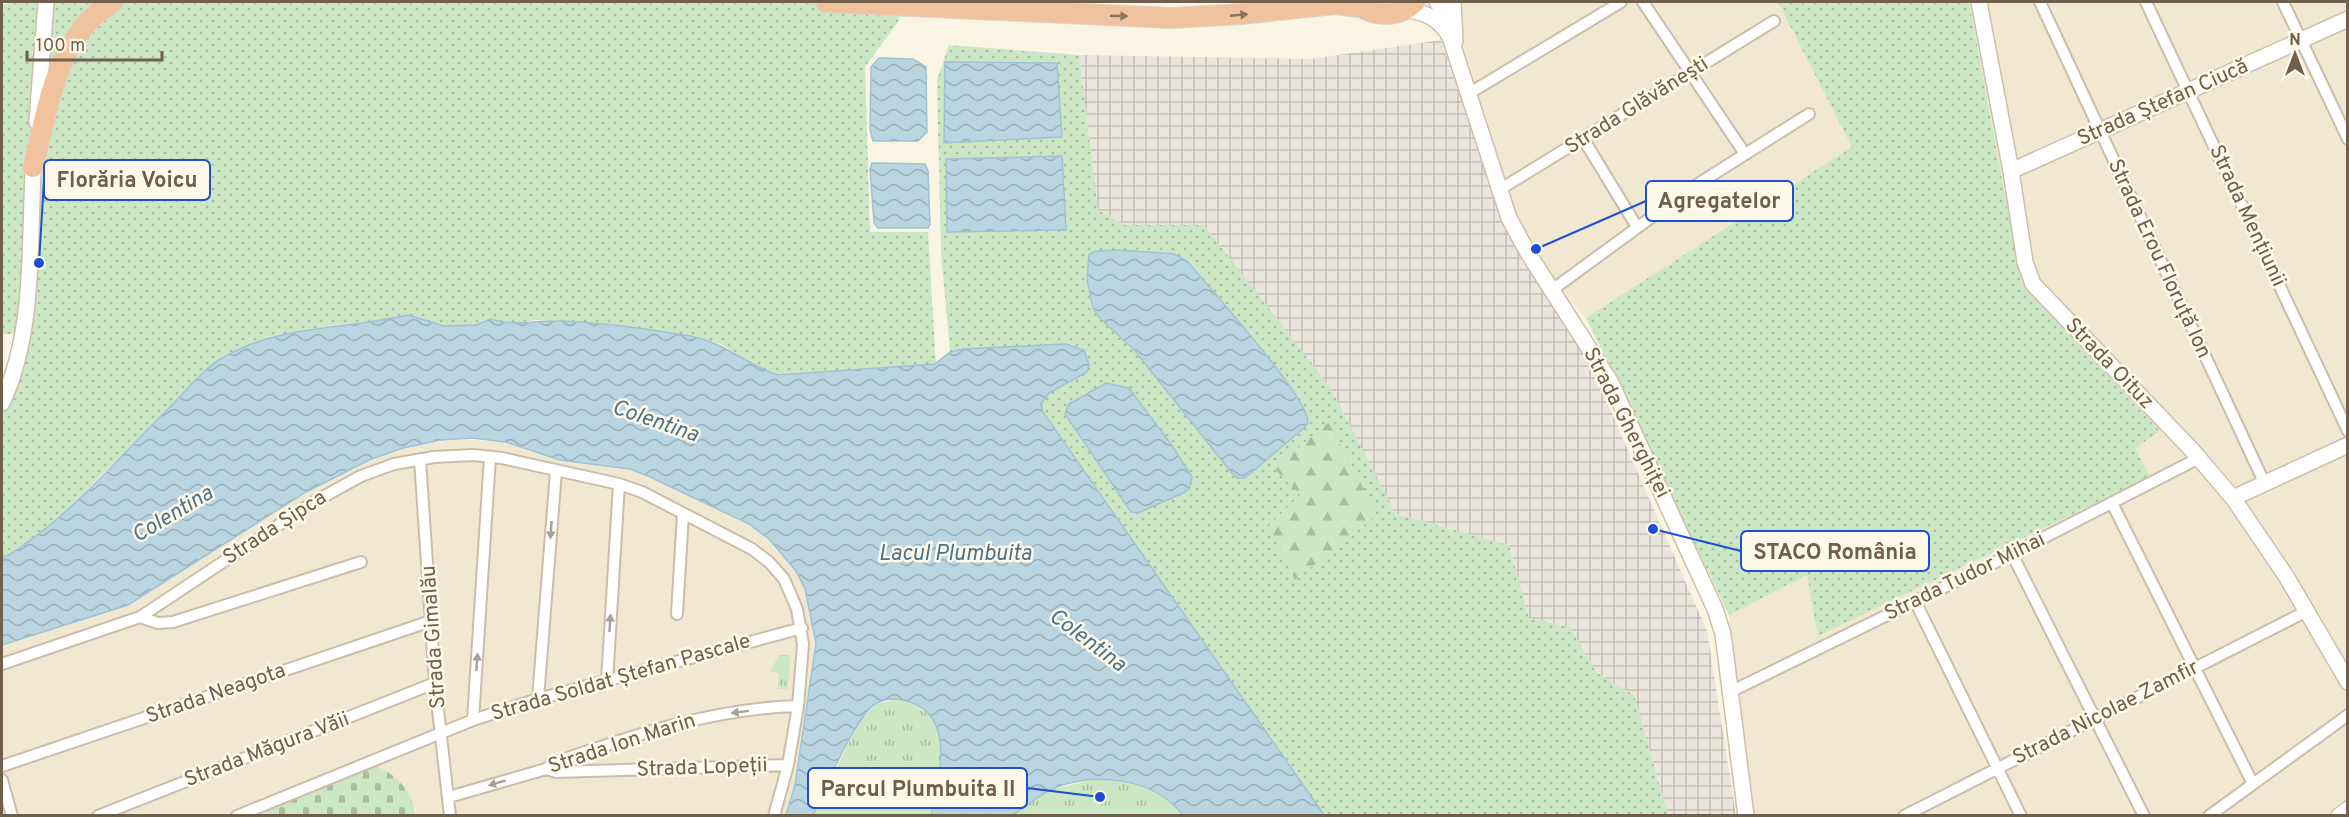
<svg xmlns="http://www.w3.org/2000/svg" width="2349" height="817" viewBox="0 0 2349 817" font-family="Overpass,sans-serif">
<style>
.residential{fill:#f1e8d2}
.industrial{fill:url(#industrial-grid)}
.grass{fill:url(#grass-dots)}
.forest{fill:url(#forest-firs)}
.cemetery{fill:url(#cemetery-stones)}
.park{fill:url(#park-tufts)}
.water{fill:url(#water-waves);stroke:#a0c3d3;stroke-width:1.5}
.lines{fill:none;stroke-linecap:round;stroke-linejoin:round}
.street-casing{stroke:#cabeab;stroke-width:14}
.secondary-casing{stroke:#cdbfa9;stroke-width:18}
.highway-casing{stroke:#dad5d0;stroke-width:22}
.street{stroke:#fff;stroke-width:10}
.secondary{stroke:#fff;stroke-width:15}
.highway{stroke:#f0c29e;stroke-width:20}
.oneway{fill:#8a735c}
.oneway2{fill:#a99f93}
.labels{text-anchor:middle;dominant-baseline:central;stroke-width:5;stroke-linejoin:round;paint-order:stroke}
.street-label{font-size:21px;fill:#705f4b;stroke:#fef9e9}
.water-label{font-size:22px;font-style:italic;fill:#4a748a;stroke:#fef9e9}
.leader{fill:none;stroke:#1d4ed8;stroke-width:2}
.callout-dot{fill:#1d4ed8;stroke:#fef9e9;stroke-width:2}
.callout{fill:#fef9e9;stroke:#1d4ed8;stroke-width:2}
.callout-label{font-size:22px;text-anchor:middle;font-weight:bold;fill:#705f4b}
</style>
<defs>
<pattern id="industrial-grid" width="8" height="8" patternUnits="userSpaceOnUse" patternTransform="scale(1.5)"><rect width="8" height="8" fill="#eae6de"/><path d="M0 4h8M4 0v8" fill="none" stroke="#c2beb6"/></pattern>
<pattern id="grass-dots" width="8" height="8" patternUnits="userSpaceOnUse" patternTransform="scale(1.5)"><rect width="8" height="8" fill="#cbe7c3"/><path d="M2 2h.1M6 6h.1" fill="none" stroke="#a9bea0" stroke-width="1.8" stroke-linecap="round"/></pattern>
<pattern id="forest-firs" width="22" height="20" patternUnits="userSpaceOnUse" patternTransform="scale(1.5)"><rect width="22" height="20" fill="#cbe7c3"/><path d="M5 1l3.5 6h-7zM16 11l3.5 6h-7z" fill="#a9bea0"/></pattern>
<pattern id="cemetery-stones" width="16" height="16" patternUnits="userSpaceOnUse" patternTransform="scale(1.5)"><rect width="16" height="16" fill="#cbe7c3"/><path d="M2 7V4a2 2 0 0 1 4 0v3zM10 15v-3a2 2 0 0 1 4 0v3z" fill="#a9bea0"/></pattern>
<pattern id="park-tufts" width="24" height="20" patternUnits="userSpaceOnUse" patternTransform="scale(1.5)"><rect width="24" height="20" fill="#cbe7c3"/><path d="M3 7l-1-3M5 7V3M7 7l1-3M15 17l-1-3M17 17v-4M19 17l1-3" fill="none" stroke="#a9bea0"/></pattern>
<pattern id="water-waves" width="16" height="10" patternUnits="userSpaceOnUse" patternTransform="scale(1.5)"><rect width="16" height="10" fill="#b9d5e2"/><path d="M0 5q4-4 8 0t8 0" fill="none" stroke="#9bb0b9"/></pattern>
</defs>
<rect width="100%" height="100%" fill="#faf5e3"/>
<path class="residential" d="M1456,2H2347V815H1751L1729,615L1621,379L1586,318L1547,277L1517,227L1500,182L1457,33Z
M457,439L506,442L560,460L631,469L749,524L769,539L796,571L805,589L816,643L795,785L786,815L2,816V645L128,605L304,493L369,460L403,448Z"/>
<path class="industrial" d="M1441,40L1491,189L1521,259L1586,354L1707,631L1736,815H1668L1634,695L1597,673L1570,627L1529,618L1509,545L1396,514L1204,225H1125L1098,210L1079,55L1311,59Z"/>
<path class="grass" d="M14,2H903L898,22L865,67L870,232H928L936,364L778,375L764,370L719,343L690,336L581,322L535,320L511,325L484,320L476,325L444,326L408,315L391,320L333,325L274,337L231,354L100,476L56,523L2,559V403L22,334H2V5Z
M1778,2H1969L2021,282L2160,431L2135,448L2150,477L1818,636L1807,575L1729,615L1586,318L1852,147Z
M949,45L1079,55L1098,210L1125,225H1204L1330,387L1396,514L1509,545L1529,618L1570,627L1597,673L1634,695L1668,815H1324L1043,412L1041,404L1049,393L1081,376L1074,346L950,352L941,253L937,80Z"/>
<path class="forest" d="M1329,422L1377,515L1295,580L1269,525L1300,495L1274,468Z"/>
<path class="cemetery" d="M376,766C398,775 412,792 415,815L266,816L265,810Z"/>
<path class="park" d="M779,655H790L788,689H778L779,673L770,672Z
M898,699C957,710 942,772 931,815L813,816L859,722L876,704Z
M1097,779C1128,780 1163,790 1183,815L1011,816L1049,790Z"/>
<path class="water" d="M879,58L913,59L926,67L927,132L918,141H873L870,130L871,67Z
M945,62L1057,63L1062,137L944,143Z
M1062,156L1066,230L947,232L946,159Z
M872,163L925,164L928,171L930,224L928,228H878L874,223L870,169Z
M1119,250L1174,254L1187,261C1207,285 1311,400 1308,423L1304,428L1245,478H1237L1231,472L1135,351L1098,316L1093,308L1087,280L1089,255L1095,251Z
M408,315L444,326L476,325L490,319C517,327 534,320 562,321C605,323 649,329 690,336C725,342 746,365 778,375L935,364L950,352L963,349L1066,344L1084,350L1089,365L1087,372L1049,393L1041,404L1043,412L1324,815H1183C1153,777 1090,770 1048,791C1038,796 1018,814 1009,816C987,817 954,816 931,815C939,781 956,716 910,702C899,698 886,698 875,704C855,717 824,791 813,815H786L795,785L816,643L805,589L796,571L769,539L749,524L650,477L630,469L560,460L506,442L472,438L441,440L403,448L369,460L304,493L128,605L2,645V559C67,521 116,460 170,407C185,392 201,371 219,360C276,324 345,330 408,315Z
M1106,383L1129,388L1173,447L1192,477L1189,489L1183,493L1138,513L1131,512L1065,414L1069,404Z"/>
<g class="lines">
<defs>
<path id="street" d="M1643,2L1745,154
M2040,2L2264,482
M2146,2L2348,431
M2283,2L2348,139
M1468,94L1621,2
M1584,140L1637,227
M1499,190L1774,21
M1552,290L1690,189L1809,114
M420,459L435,683L450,816
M2112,503L2253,784
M2012,554L2144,816
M1915,601L2021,816
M677,614L683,513
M140,617L158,623L173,622L361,562
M2,664L140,617L312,503L361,476L394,464L434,457L473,455L502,458L619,484L642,492L752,549L769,562L784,579L797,609L803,644L798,706L788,765L774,816
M607,681L619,484
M1730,692L2012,554L2199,458
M538,699L556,471
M473,720L490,457
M2,766L431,621
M546,769L556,772L788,765
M2,780L12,816
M449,797L546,769L553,763C631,736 714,708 798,706
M98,816L435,683
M237,816L473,720L538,699L802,628
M1904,816L2307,611
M2209,816L2348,715"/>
<path id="secondary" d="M1437,2L1453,25
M1453,2L1455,41
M1979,2L2011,171L2025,262L2033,284L2191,449L2233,498L2286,576L2348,682
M1404,10C1425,11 1440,19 1450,37L1509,218L1528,253L1610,381L1715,609L1723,634L1746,816
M37,122L46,2
M2011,171L2348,19
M2,403C37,327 28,239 34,158
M2233,498L2348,445
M2339,816L2348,809"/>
<path id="highway" d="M826,2L1171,18L1242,14L1335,4L1360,7
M1354,2C1372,17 1397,19 1415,2
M33,167C48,109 56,35 113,2"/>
</defs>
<use href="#street" class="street-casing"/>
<use href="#secondary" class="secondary-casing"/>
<use href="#highway" class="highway-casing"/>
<use href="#street" class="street"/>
<use href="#secondary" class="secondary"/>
<use href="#highway" class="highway"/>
</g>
<defs><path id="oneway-solid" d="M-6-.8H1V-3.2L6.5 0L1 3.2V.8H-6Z" transform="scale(1.5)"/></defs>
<g class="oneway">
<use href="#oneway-solid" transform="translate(1239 15) rotate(-5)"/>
<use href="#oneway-solid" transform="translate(1119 16) rotate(2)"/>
</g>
<g class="oneway2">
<use href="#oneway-solid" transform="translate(551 530) rotate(94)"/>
<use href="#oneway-solid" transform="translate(610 623) rotate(-86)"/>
<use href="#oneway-solid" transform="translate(477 662) rotate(-86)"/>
<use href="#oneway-solid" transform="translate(740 712) rotate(173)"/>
<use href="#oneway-solid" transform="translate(497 783) rotate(164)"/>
</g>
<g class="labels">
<g class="street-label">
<text transform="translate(2163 103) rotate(-24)">Strada Ștefan Ciucă</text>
<text transform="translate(1637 106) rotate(-32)">Strada Glăvănești</text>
<text transform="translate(2247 216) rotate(65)">Strada Mențiunii</text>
<text transform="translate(2159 259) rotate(65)">Strada Erou Floruță Ion</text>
<text transform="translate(2109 364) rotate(46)">Strada Oituz</text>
<text transform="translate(1626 423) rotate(63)">Strada Gherghiței</text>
<text transform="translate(275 528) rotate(-33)">Strada Șipca</text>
<text transform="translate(1965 577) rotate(-26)">Strada Tudor Mihai</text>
<text transform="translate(434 637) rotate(-94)">Strada Gimalău</text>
<text transform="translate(621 678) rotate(-16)">Strada Soldat Ștefan Pascale</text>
<text transform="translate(216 694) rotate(-19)">Strada Neagota</text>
<text transform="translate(2106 713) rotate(-27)">Strada Nicolae Zamfir</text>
<text transform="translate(622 744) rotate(-18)">Strada Ion Marin</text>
<text transform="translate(267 750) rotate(-21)">Strada Măgura Văii</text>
<text transform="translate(702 768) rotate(-2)">Strada Lopeții</text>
</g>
<g class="water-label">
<text transform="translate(655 422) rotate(19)">Colentina</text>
<text transform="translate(173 515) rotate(-31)">Colentina</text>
<text x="955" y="554">Lacul Plumbuita</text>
<text transform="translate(1087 641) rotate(37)">Colentina</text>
</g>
</g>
<path class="leader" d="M39 263L44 180M1536 249L1646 201M1653 529L1741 551M1100 797L1027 788"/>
<g class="callout-dot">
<circle cx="39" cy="263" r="6"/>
<circle cx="1536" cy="249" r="6"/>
<circle cx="1653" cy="529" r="6"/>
<circle cx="1100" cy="797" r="6"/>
</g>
<g class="callout">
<rect x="44" y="160" width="166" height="40" rx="6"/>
<rect x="1646" y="181" width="147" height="40" rx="6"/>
<rect x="1741" y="531" width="188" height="40" rx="6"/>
<rect x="808" y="768" width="219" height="40" rx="6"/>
</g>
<g class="callout-label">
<text x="127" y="187">Florăria Voicu</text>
<text x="1719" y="208">Agregatelor</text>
<text x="1835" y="559">STACO România</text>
<text x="918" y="796">Parcul Plumbuita II</text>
</g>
<rect width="2349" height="817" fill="none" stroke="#705f4b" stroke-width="6"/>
<g transform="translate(2295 54)" stroke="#fef9e9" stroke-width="4.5" paint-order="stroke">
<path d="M0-4.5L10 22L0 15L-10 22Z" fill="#705f4b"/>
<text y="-9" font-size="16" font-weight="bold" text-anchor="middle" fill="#705f4b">N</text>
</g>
<path d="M27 51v9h135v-9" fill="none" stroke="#705f4b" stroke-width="3"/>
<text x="36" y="51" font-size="18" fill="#705f4b" stroke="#fef9e9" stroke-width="4.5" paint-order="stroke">100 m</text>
</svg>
